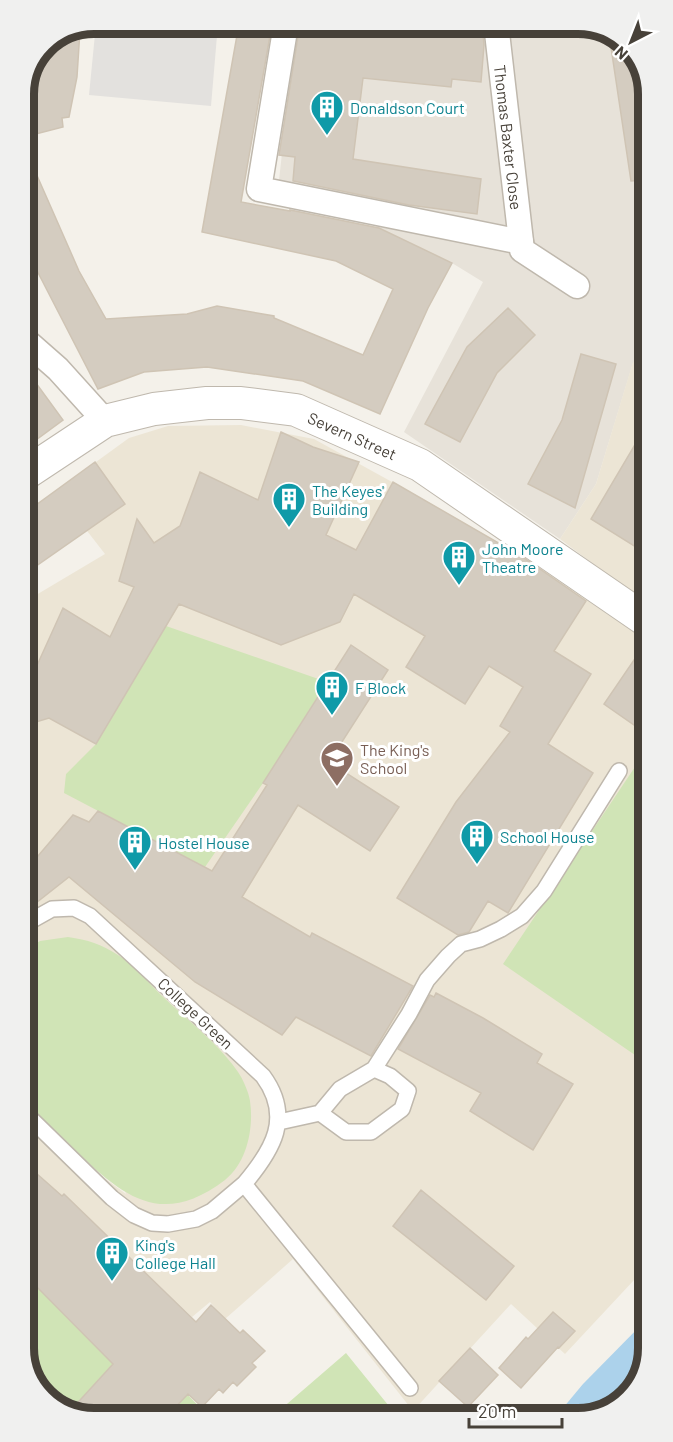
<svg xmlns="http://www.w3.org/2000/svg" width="673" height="1442" viewBox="0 0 673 1442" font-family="Barlow,sans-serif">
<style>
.residential{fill:#e7e2d9}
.education{fill:#ece5d5}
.green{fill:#d0e4b6}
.parking{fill:#e3e1de}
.water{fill:#acd2eb}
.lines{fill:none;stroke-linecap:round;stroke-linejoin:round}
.ferry{stroke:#3778a3;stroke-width:1.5;stroke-dasharray:8 6;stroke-linecap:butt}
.building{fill:#d4ccc0;stroke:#cfc4b4;stroke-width:1.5}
.service-casing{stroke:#bfb8ad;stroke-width:18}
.pedestrian-casing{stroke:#bfb8ad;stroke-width:27}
.minor-casing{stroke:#bfb8ad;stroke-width:34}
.service{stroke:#fff;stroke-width:15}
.pedestrian{stroke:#fff;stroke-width:24}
.minor{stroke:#fff;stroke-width:32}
.labels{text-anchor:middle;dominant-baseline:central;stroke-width:6;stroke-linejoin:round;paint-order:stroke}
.culture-label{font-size:16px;fill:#0d838f;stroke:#fff;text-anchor:start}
.street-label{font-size:16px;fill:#474139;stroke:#fff}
.education-label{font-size:16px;fill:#785e54;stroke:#fff;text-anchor:start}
.rim{fill:none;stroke:#474139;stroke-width:8}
</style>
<rect width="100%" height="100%" fill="#f4f1ea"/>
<path class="residential" d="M296,24H583L622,39L645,72L646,367L633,363L596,484L560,539L404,432L483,282L452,263L373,225L277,199Z"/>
<path class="education" d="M633,362L646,367L647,604L560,539L596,484Z
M241,425L314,439L423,499L532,562L647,638L649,1264L565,1354L511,1304L413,1411L293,1259L225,1319L210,1302L192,1317L64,1194L62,1196L27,1164V1104L103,1177L126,1194L40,941L27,947L26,601L105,554L56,491L129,438L168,426Z"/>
<path class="green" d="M166,626L327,682L263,783L205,867L64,793L66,774L96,744Z
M647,749L648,1064L503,964Z
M68,937C88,940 101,944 118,955C134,965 148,982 161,995C187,1020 218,1043 238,1072C243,1079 249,1093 250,1101C254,1128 247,1163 225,1180C164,1226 127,1200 79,1154C62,1137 45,1120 27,1104V947L40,941Z
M28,1278L113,1364L71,1410L51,1403L28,1370Z
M346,1353L397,1416H273Z
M187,1394L209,1417H166Z"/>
<path class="parking" d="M96,24H218L211,106L89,95Z"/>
<path class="water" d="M649,1317V1347L635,1390L601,1414H558L583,1384Z"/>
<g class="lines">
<path class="ferry" d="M561,1411L563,1414"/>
</g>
<path class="building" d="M239,24H272L241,202L290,211V210L379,228L452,263L428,308L380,414L303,381L207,367L144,372L98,389L32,261L25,265L24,146L79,271L106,319L187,314L217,306L274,316V318L363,355L393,289L336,261L202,232Z
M300,24H379L483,34L484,45L481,82L452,79L451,87L363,78L353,159L481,179L477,214L409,205L293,181L295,157L279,155Z
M80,30L77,77L69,117L62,118L63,127L24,137V91L45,45Z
M609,34L622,39L645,72V180L631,181Z
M508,308L535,335L497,373L460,442L425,424L467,347Z
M581,354L616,364L575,508L528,484L562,420Z
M25,368L63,420L25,448Z
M646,426L647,554L591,519Z
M281,432L313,447L359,462L326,535L356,550L393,482L521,556L586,601L554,651L591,674L548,744L593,773L508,913L488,901L469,932L458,935L397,898L456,802L510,732L500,726L523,687L489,666L465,704L406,667L425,636L354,594L340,622L281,645L179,604L96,744L49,718L26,725V675L34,672L63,608L110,637L134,587L119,581L137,519L154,543L180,526L200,472L258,500Z
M95,462L125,504L26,573L25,513Z
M647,641V734L604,704Z
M351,645L388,670L329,762L399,807L370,851L298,805L242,897L310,937L312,933L413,986L371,1056L296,1017L282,1035L195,982L69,877L27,910L26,870L73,815L89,822L98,811L212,871L267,785L263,783Z
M436,993L483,1018L542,1054L537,1063L573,1084L533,1150L470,1111L481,1093L398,1049L430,995L434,997Z
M27,1165L62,1196L64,1194L196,1322L211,1305L240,1333L243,1330L265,1351L252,1363L256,1367L237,1386L233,1382L223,1393L219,1389L202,1407L188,1394L166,1417L90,1418L71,1410L113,1364L28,1278Z
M421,1190L514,1266L486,1300L393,1226Z
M553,1312L575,1331L559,1348L558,1347L521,1388L499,1368L526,1337L528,1339Z
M470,1348L498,1375L468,1407L439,1381Z"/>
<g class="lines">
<defs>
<path id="service" d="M27,923L52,909L74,908L90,916L263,1076C293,1117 273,1150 244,1184
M320,1113L346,1132H371L402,1109L408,1091L390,1076L374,1069
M27,1115L112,1198L134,1215L152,1223L168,1224L196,1219L212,1211L244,1184L410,1388
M279,1122L320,1113L340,1089L374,1069L409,1014L427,980L448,956L461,944L480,939L501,929L522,916L544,891L619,771"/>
<g id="pedestrian">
<path d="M286,24L259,189L521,242"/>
<path id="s1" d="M496,24L522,250L577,286"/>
<path d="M25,340L58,369L105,421"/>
</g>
<g id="minor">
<path id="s2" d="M25,474L105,421L154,409L207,403H241L296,410L420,465L647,621"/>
</g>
</defs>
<use href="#service" class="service-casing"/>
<use href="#pedestrian" class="pedestrian-casing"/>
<use href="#minor" class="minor-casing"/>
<use href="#service" class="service"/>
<use href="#pedestrian" class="pedestrian"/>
<use href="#minor" class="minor"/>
</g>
<defs>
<symbol id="building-pin" viewBox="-11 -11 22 30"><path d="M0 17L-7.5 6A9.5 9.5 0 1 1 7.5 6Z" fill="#0f9aa8" stroke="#fff"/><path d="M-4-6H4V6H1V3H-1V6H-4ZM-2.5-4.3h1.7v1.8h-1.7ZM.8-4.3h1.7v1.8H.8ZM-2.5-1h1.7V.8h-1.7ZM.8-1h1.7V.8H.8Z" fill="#fff"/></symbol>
<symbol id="school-pin" viewBox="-11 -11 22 30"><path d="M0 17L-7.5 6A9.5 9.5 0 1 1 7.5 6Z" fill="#8d6e63" stroke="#fff"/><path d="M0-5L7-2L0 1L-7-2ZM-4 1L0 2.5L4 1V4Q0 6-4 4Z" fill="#fff"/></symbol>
</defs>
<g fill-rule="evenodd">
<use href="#building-pin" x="308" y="88" width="38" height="52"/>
<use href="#building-pin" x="270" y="480" width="38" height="52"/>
<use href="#building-pin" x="440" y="538" width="38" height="52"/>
<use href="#building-pin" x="313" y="668" width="38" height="52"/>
<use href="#school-pin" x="318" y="739" width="38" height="52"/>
<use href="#building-pin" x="458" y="817" width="38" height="52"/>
<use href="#building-pin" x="116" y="823" width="38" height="52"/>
<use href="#building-pin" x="93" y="1234" width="38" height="52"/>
</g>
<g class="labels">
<g class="culture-label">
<text x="350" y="107">Donaldson Court</text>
<text x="312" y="490">The Keyes'<tspan x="312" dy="18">Building</tspan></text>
<text x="482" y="548">John Moore<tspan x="482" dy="18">Theatre</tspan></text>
<text x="355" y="687">F Block</text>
<text x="500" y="836">School House</text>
<text x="158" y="842">Hostel House</text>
<text x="135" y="1244">King's<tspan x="135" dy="18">College Hall</tspan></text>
</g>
<g class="street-label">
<text stroke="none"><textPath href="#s1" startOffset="114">Thomas Baxter Close</textPath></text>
<text stroke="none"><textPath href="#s2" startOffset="351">Severn Street</textPath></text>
<text transform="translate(196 1013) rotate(43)">College Green</text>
</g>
<g class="education-label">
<text x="360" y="749">The King's<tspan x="360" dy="18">School</tspan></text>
</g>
</g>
<path d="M0 0H673V1442H0ZM94 34H578A60 60 0 0 1 638 94V1348A60 60 0 0 1 578 1408H94A60 60 0 0 1 34 1348V94A60 60 0 0 1 94 34Z" fill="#f0f0ef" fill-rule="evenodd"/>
<path class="rim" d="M94 34H578A60 60 0 0 1 638 94V1348A60 60 0 0 1 578 1408H94A60 60 0 0 1 34 1348V94A60 60 0 0 1 94 34Z"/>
<g transform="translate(631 42) rotate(222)" stroke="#ffffff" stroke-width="4.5" paint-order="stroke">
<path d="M0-4.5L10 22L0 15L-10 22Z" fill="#474139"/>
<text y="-9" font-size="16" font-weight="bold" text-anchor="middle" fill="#474139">N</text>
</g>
<path d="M469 1418v9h93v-9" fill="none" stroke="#474139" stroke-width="3"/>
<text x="478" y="1418" font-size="18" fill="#474139" stroke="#ffffff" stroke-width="4.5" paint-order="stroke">20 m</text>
</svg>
